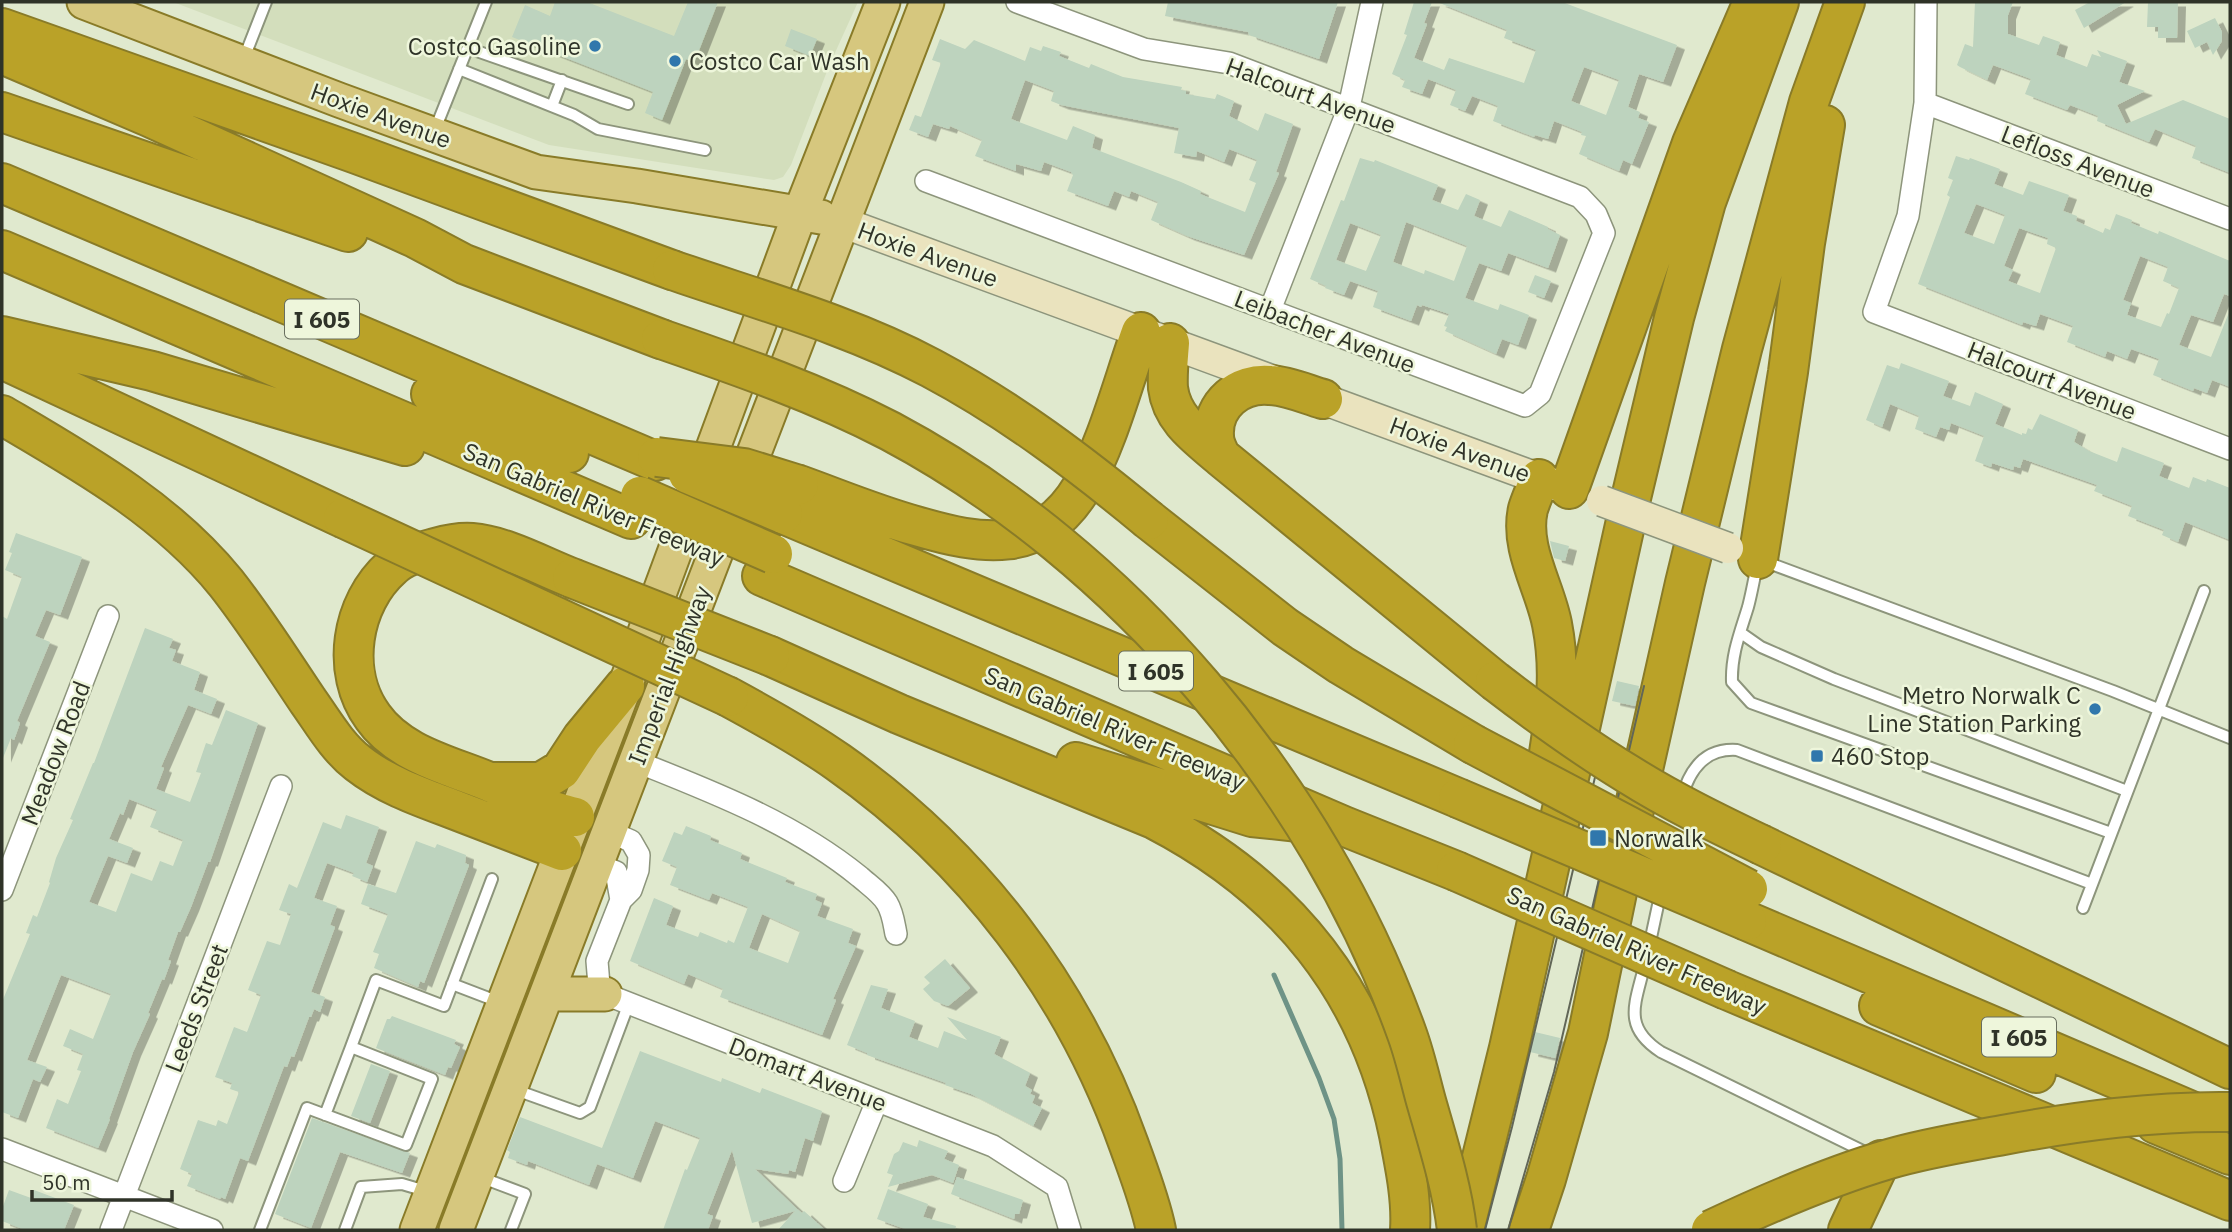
<svg xmlns="http://www.w3.org/2000/svg" width="2232" height="1232" viewBox="0 0 2232 1232" font-family="'IBM Plex Sans',sans-serif">
<style>
.built{fill:#d3debc}
.lines{fill:none;stroke-linecap:round;stroke-linejoin:round}
.stream{stroke:#6e9386;stroke-width:5}
.building{fill:#bdd3be;fill-rule:evenodd;filter:url(#shadow)}
.service-casing{stroke:#8d957c;stroke-width:14}
.minor-casing{stroke:#8d957c;stroke-width:24}
.secondary-casing{stroke:#8d957c;stroke-width:33}
.primary-casing{stroke:#897b28;stroke-width:37}
.motorway-casing{stroke:#897b28;stroke-width:42}
.service{stroke:#fff;stroke-width:10}
.minor{stroke:#fff;stroke-width:21}
.secondary{stroke:#eae3be;stroke-width:30}
.primary{stroke:#d6c77e;stroke-width:33}
.motorway{stroke:#baa228;stroke-width:38}
.tram{stroke:#616657;stroke-width:2}
.secondary-bridge-casing{stroke:#8d957c;stroke-width:33;stroke-linecap:butt}
.motorway-bridge-casing{stroke:#897b28;stroke-width:42;stroke-linecap:butt}
.secondary-bridge{stroke:#eae3be;stroke-width:30}
.motorway-bridge{stroke:#baa228;stroke-width:38}
.poi-dot{fill:#3077ac;stroke:#eef6db;stroke-width:2.5}
.labels{text-anchor:middle;dominant-baseline:central;stroke-width:5;stroke-linejoin:round;paint-order:stroke}
.shield{fill:#eef6db;stroke:#686e5e;stroke-width:2}
.shield-label{font-size:23px;font-weight:bold;fill:#2f3328}
.poi-label{font-size:24px;fill:#2f3328;stroke:#eef6db;text-anchor:start}
.street-label{font-size:24px;fill:#2f3328;stroke:#eef6db}
</style>
<defs>
<filter id="shadow"><feDropShadow dx="8" dy="4.5" stdDeviation="0" flood-color="#0004"/></filter>
</defs>
<rect width="100%" height="100%" fill="#e0e9ce"/>
<path class="built" d="M173,2H858L829,66L791,165L783,177L774,180L549,145Z"/>
<g class="lines">
<path class="stream" d="M1274,975L1319,1078L1334,1119L1340,1159L1342,1230"/>
</g>
<path class="building" d="M555,2H587L674,36L688,2H718L694,63L686,59L662,120L645,113L653,92L512,37L525,5L550,16Z
M1168,2H1338L1319,59L1249,35L1248,32L1165,16Z
M1414,2H1432L1424,23L1427,24L1414,58L1444,70L1449,58L1524,83L1536,50L1504,38L1507,30L1437,2H1562L1677,45L1663,82L1639,74L1628,107L1640,112L1638,118L1649,122L1632,164L1623,160L1619,171L1579,154L1586,136L1581,135L1582,132L1554,121L1548,139L1535,135L1534,137L1493,121L1498,106L1472,96L1465,111L1450,105L1456,90L1428,79L1422,94L1402,87L1405,80L1392,74L1407,35L1404,34ZM1584,67L1619,80L1606,115L1571,101Z
M1975,2H2013L2008,15V34L2039,45L2043,36L2060,42L2056,55L2087,67L2092,54L2101,57L2097,50L2127,61L2119,82L2145,91L2117,105L2126,124L2183,100L2230,119V173L2192,158L2196,146L2155,129L2149,142L2097,121L2098,116L2070,105L2067,110L2025,94L2031,79L1993,65L1987,80L1960,67L1957,65L1965,44L1973,47Z
M2090,2H2126L2084,28L2075,10Z
M2148,2H2178L2177,38H2158V27H2147Z
M2215,18L2222,32V41L2213,55L2207,42L2195,48L2187,31Z
M791,29L817,39L810,56L785,46Z
M940,39L965,49L974,40L1025,61L1030,47L1041,51L1043,46L1061,52L1059,56L1089,68L1091,64L1123,77L1182,87L1181,90L1186,91V94L1215,99L1217,94L1234,101L1229,116L1258,131L1265,113L1293,124L1276,172L1279,173L1244,255L1187,236L1151,220L1158,202L1131,191L1129,197L1114,191L1108,206L1067,191L1073,175L1071,172L1044,162L1041,171L1016,164V171L975,156L982,140L950,126L949,129L933,124L928,137L909,130L915,115L921,117L941,63L932,60ZM1025,80L1054,91L1051,101L1061,105L1179,128L1174,153L1196,157L1197,151L1224,162L1229,149L1257,160L1249,180L1256,183L1245,212L1200,194L1201,191L1181,182L1092,148L1095,135L1073,126L1067,140L1011,119Z
M1956,156L1969,160L1970,158L2000,169L1994,184L2023,195L2029,181L2069,195L2063,211L2077,216L2076,221L2103,233L2105,228L2110,230L2116,214L2132,220L2131,223L2158,234L2159,231L2230,261V296L2224,294L2213,322L2191,315L2179,345L2211,357L2230,310V387L2212,380L2207,393L2194,388L2193,391L2153,375L2159,359L2131,349L2127,359L2107,351L2105,357L2067,342L2073,326L2040,314L2036,326L2023,322L2022,325L1918,284L1950,197L1947,195L1953,180L1948,178ZM1976,204L2005,215L1994,244L1964,233ZM2019,228L2048,238L2047,244L2056,248L2040,293L2008,281L2013,270L2004,266ZM2140,256L2168,267L2163,281L2179,288L2169,314L2167,313L2161,327L2127,315L2131,303L2123,300Z
M1360,158L1374,162L1375,160L1438,185L1432,200L1458,210L1466,194L1480,200L1474,216L1501,227L1509,210L1548,227V229L1560,235L1548,268L1508,253L1501,271L1479,263L1465,298L1498,310L1500,304L1529,315L1518,345L1502,339L1496,354L1445,331L1447,327L1444,326L1449,314L1422,305L1421,307L1417,305L1411,321L1373,307L1378,291L1350,281L1344,295L1325,288L1326,286L1310,279L1341,200L1344,201ZM1406,222L1467,246L1454,281L1425,270L1424,274L1393,262ZM1350,223L1381,235L1366,271L1336,260Z
M1535,275L1551,281L1544,298L1528,292Z
M1901,363L1949,381L1943,396L1970,406L1975,392L2003,404L1995,424L2022,435V433L2026,434L2028,428L2032,430L2040,414L2078,430L2074,442L2089,451L2117,462L2122,447L2164,463L2159,476L2189,488L2193,477L2206,482L2207,479L2230,488V540L2185,522L2178,542L2162,535L2164,530L2128,516L2132,506L2094,491L2097,485L2023,459L2020,468L2014,466L2013,470L1992,463L1991,467L1975,461L1984,436L1951,423L1949,430L1940,427L1936,437L1915,429L1919,416L1890,404L1882,427L1866,420L1887,365L1899,369Z
M16,533L82,557L60,615L46,610L35,636L50,642L17,721L20,723L14,740L11,738L3,758L2,616L7,619L22,577L5,570L12,553L9,552Z
M1550,541L1569,546L1565,561L1554,558Z
M145,628L173,639L169,648L176,650L172,661L200,672L194,690L217,699L211,714L188,705L161,767L164,768L156,789L190,802L201,773L196,772L206,743L212,745L226,710L258,723L210,862H208L191,907L180,932H178L168,960L171,961L164,980L162,979L148,1013L150,1014L133,1052L109,1119H110L98,1148L46,1128L57,1099L68,1104L81,1071L77,1070L83,1054L63,1046L70,1029L93,1039L111,994L61,975L27,1060L47,1067L40,1082L33,1079L18,1118L2,1112V1002L30,934L26,933L33,915L37,917L50,883L49,882L56,858L73,820L70,819L93,763H94ZM129,799L157,810L150,827L183,840L173,866L160,861L152,881L131,873L116,912L89,902L108,856L127,863L133,848L109,839L120,813L123,815Z
M1617,681L1639,686L1635,706L1612,701Z
M346,815L379,827L366,863L373,866L367,882L352,876L354,873L327,863L314,898L337,906L330,925L335,927L311,992L325,997L320,1012L314,1009L311,1017H309L294,1057L291,1056L287,1067L284,1066L248,1161L240,1158L225,1199L221,1197L220,1199L187,1186L192,1174L180,1169L198,1120L216,1126L218,1120L227,1124L239,1092L230,1089L232,1083L215,1077L234,1027L247,1032L261,995L248,990L267,941L280,945L291,914L279,910L289,884L297,888L323,822L341,829Z
M686,826L711,836L710,840L742,853L740,859L787,878L785,882L817,894L815,900L822,903L817,916L853,929L848,943L856,946L833,999L836,1000L822,1035L720,997L723,989L688,974L684,984L630,961L654,898L673,906L666,925L698,937L700,932L727,943L728,940L734,943L748,907L712,893L709,900L670,885L677,867L662,861L674,832L682,835ZM762,914L800,931L788,963L749,948Z
M416,841L435,848L437,844L466,855L465,863L469,865L424,983L420,981L418,987L374,968L379,954L373,952L388,914L361,904L368,884L396,893Z
M945,959L970,988L948,1006L934,1001L923,989L930,983L924,977Z
M871,985L888,989L881,1008L915,1021L909,1037L938,1048L944,1031L967,1040L947,1017L1001,1037L994,1054L1030,1073L1025,1086L1032,1090L1030,1094L1035,1096L1032,1103L1042,1108L1033,1126L971,1094L945,1085L946,1083L867,1055V1053L847,1045Z
M392,1016L456,1040L454,1044L460,1047L451,1068L448,1067L445,1075L376,1048L387,1019H390Z
M1535,1032L1560,1038L1555,1058L1530,1052Z
M640,1051L721,1082L722,1078L760,1093L762,1088L822,1111L813,1141L805,1138L795,1172L789,1170L788,1174L755,1169L797,1209L802,1213L804,1211L825,1230H778L795,1211L752,1223L732,1150L707,1214L713,1216L708,1230H663L685,1169L687,1170L700,1138L655,1121L633,1178L597,1164L589,1185L528,1161L527,1165L508,1158L510,1152L507,1150L520,1117L602,1148Z
M371,1064L390,1071L370,1123L351,1116Z
M312,1118L410,1153L402,1173L340,1152L311,1228L275,1214Z
M919,1140L948,1151L944,1159L959,1165L953,1183L932,1175L888,1187L893,1175L887,1173L894,1154L899,1151L903,1142L917,1147Z
M957,1177L1023,1200L1019,1214H1015L1014,1219L951,1194Z
M888,1189L928,1204L923,1217L956,1226L955,1230H908L877,1219Z
M9,1190L31,1198L34,1190L74,1205L64,1230H25L2,1221V1209Z"/>
<g class="lines">
<defs>
<path id="service" d="M468,48L628,104
M244,58L266,2
M459,69L574,115L598,129L705,150
M552,106L562,80
M434,132L486,2
M1741,633L1761,647L1834,679L2127,791
M1682,797C1690,768 1706,748 1737,750L2092,884
M2111,833L1751,703L1732,682C1731,655 1740,633 1748,607C1752,592 1755,575 1758,559L2113,691L2230,738
M2083,908L2204,591
M1649,947L1661,891
M1645,963C1636,1003 1621,1026 1661,1052L1869,1154
M452,984L499,1002
M513,1089L580,1113L590,1107L629,1003
M325,1115L351,1047
M480,1177L525,1194L511,1230
M260,1230L307,1108L406,1145L432,1079L351,1047L376,980L444,1006L492,879
M345,1230L361,1187L402,1184L429,1192"/>
<path id="minor" d="M1926,2L1925,103L1908,216L1874,312L2230,449
M1925,103L2230,219
M926,181L1525,406L1540,394L1604,233L1596,214L1580,197L1229,63L1144,49L1017,2
M1270,310L1349,107L1372,2
M635,761C713,792 794,823 860,877C869,885 881,893 887,903C893,913 894,924 896,934
M608,831L631,841L639,855L638,870L631,890L621,900L597,961L599,985L605,994L993,1146L1057,1187L1070,1230
M596,864L616,872L621,900
M2,890L108,616
M2,1149L212,1230
M844,1181L877,1101
M111,1230L281,786"/>
<path id="secondary" d="M844,223L1559,486"/>
<path id="primary" d="M84,2L339,100L536,172L637,186L821,217
M547,994H605
M417,1230L625,686L800,213L883,2
M456,1230L927,2"/>
<path id="motorway" d="M2,28L354,153L672,270
M2,54L147,116L415,238L464,264L661,339
M2,112L348,232
M2,183L655,461
M2,250L631,519
M2,336L152,371L405,446
M1170,343C1169,357 1167,373 1168,388C1172,420 1198,437 1221,457L1495,681
M2,359L343,518
M431,394L569,453
M2,415C82,462 166,509 226,583C256,621 281,661 308,701C323,722 337,747 358,763C386,785 421,797 453,809C490,823 526,837 562,851
M1221,457C1218,451 1214,443 1214,436C1212,404 1240,382 1270,385C1288,386 1306,394 1323,399
M1539,479C1536,489 1531,499 1528,509C1519,548 1545,587 1552,624C1561,670 1556,708 1549,753
M799,485C838,499 876,515 916,526C981,545 1041,556 1082,487C1107,445 1124,379 1141,332
M1569,489L1692,143L1753,2
M783,514L1458,798
M1149,520L1285,627L1341,665L1473,744
M1758,559L1788,372L1805,243L1825,125
M762,576L1346,827L1456,871
M572,578C541,566 506,546 472,543C461,542 446,545 435,548C420,552 403,556 392,567C351,603 340,672 373,717C399,754 448,765 487,781C504,788 518,798 535,805C547,810 562,813 575,817
M770,656L899,714L1154,819C1285,887 1369,989 1399,1135C1405,1166 1412,1199 1410,1230
M729,697C766,717 804,738 838,762C973,857 1074,990 1129,1145C1139,1173 1150,1201 1156,1230
M1076,762L1252,817L1308,823
M494,782H541L561,770L582,738L625,686
M1762,845L2230,1069
M1747,921L2203,1116
M1727,990L2230,1201
M1879,1006L2036,1073
M2156,1124L2230,1155
M1464,1230L1509,1048L1631,498L1674,318L1706,202L1779,2
M1529,1230L1546,1179L1588,1033L1635,805L1685,583L1742,349L1809,102L1845,2
M1848,1230L1881,1160"/>
</defs>
<use href="#service" class="service-casing"/>
<use href="#minor" class="minor-casing"/>
<use href="#secondary" class="secondary-casing"/>
<use href="#primary" class="primary-casing"/>
<use href="#motorway" class="motorway-casing"/>
<use href="#service" class="service"/>
<use href="#minor" class="minor"/>
<use href="#secondary" class="secondary"/>
<use href="#primary" class="primary"/>
<use href="#motorway" class="motorway"/>
<path class="tram" d="M1485,1230L1512,1127L1596,773
M1508,1230L1554,1072L1644,686"/>
<defs>
<path id="secondary-bridge" d="M1602,501L1728,548"/>
<path id="motorway-bridge" d="M672,270C759,300 850,325 931,368C1010,410 1080,463 1149,520
M661,339C739,366 817,393 890,431C1123,555 1318,786 1407,1034C1415,1056 1420,1079 1426,1101C1438,1143 1452,1187 1457,1230
M657,457L744,468L799,485
M688,474L783,514
M640,496L773,554
M343,518L729,697
M572,578L770,656
M1495,681C1538,714 1582,746 1628,774C1671,801 1716,823 1762,845
M1473,744L1748,889
M1458,798L1747,921
M1456,871L1727,990
M1711,1230C1768,1203 1828,1177 1889,1159C1926,1148 1965,1142 2003,1135C2079,1121 2153,1111 2230,1112"/>
</defs>
<use href="#secondary-bridge" class="secondary-bridge-casing"/>
<use href="#motorway-bridge" class="motorway-bridge-casing"/>
<use href="#secondary-bridge" class="secondary-bridge"/>
<use href="#motorway-bridge" class="motorway-bridge"/>
</g>
<g class="poi-dot">
<circle cx="595" cy="46" r="7"/>
<circle cx="675" cy="61" r="7"/>
<circle cx="2095" cy="709" r="7"/>
<rect x="1810" y="749" width="14" height="14" rx="3.5"/>
<rect x="1589" y="829" width="18" height="18" rx="3.5"/>
</g>
<g class="labels">
<g class="shield">
<rect x="285" y="299.5" width="74" height="39" rx="5"/>
<rect x="1119" y="651.5" width="74" height="39" rx="5"/>
<rect x="1982" y="1017.5" width="74" height="39" rx="5"/>
</g>
<g class="shield-label">
<text x="322" y="319">I 605</text>
<text x="1156" y="671">I 605</text>
<text x="2019" y="1037">I 605</text>
</g>
<g class="poi-label">
<text x="581" y="46" text-anchor="end">Costco Gasoline</text>
<text x="689" y="61">Costco Car Wash</text>
<text x="2081" y="695" text-anchor="end">Metro Norwalk C<tspan x="2081" dy="28">Line Station Parking</tspan></text>
<text x="1831" y="756">460 Stop</text>
<text x="1614" y="838">Norwalk</text>
</g>
<g class="street-label">
<text transform="translate(1311 95) rotate(20)">Halcourt Avenue</text>
<text transform="translate(381 115) rotate(20)">Hoxie Avenue</text>
<text transform="translate(2078 161) rotate(21)">Lefloss Avenue</text>
<text transform="translate(928 254) rotate(20)">Hoxie Avenue</text>
<text transform="translate(1325 331) rotate(21)">Leibacher Avenue</text>
<text transform="translate(2052 380) rotate(21)">Halcourt Avenue</text>
<text transform="translate(1460 449) rotate(20)">Hoxie Avenue</text>
<text transform="translate(594 504) rotate(23)">San Gabriel River Freeway</text>
<text transform="translate(669 675) rotate(-69)">Imperial Highway</text>
<text transform="translate(1115 728) rotate(23)">San Gabriel River Freeway</text>
<text transform="translate(55 753) rotate(-69)">Meadow Road</text>
<text transform="translate(1637 950) rotate(24)">San Gabriel River Freeway</text>
<text transform="translate(196 1008) rotate(-69)">Leeds Street</text>
<text transform="translate(808 1074) rotate(21)">Domart Avenue</text>
</g>
</g>
<rect width="2232" height="1232" fill="none" stroke="#2f3328" stroke-width="7"/>
<path d="M32 1190v10h140v-10" fill="none" stroke="#2f3328" stroke-width="3.5"/>
<text x="42" y="1190" font-size="21" fill="#2f3328" stroke="#eef6db" stroke-width="5" paint-order="stroke">50 m</text>
</svg>
